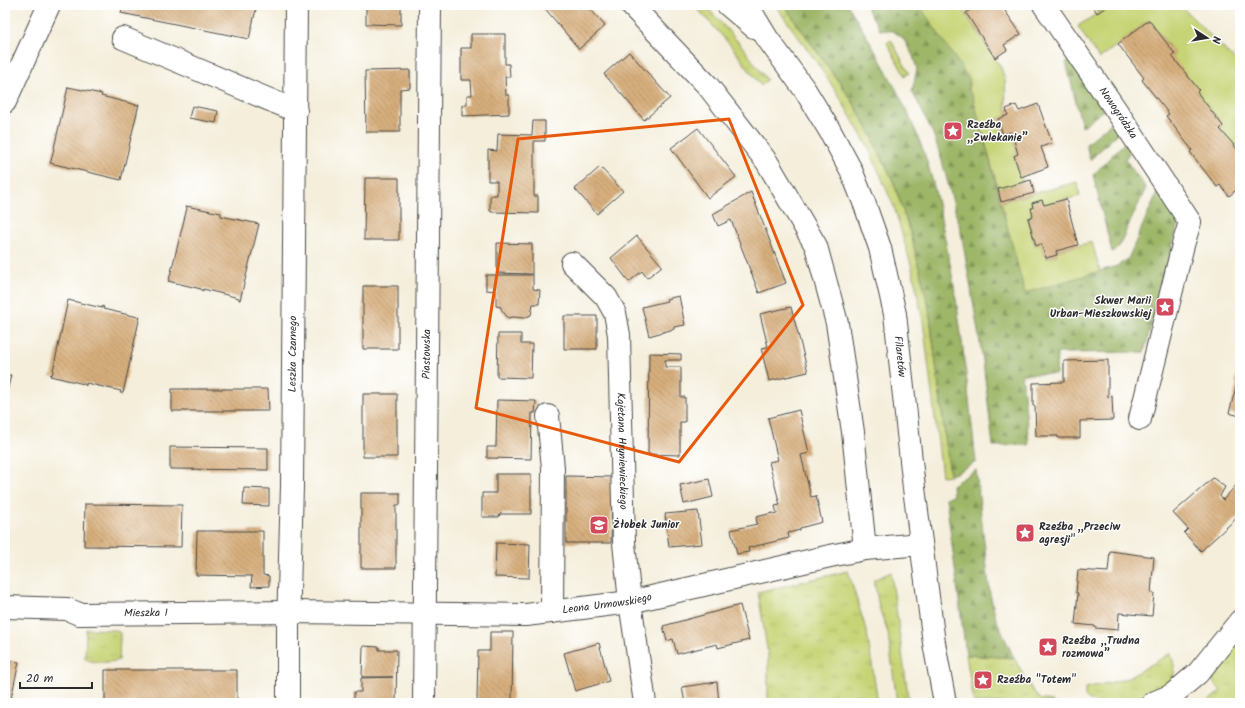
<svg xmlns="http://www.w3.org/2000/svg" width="1245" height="708" viewBox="0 0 1245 708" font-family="Kalam,sans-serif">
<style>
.grass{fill:url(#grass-tufts);stroke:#798050}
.forest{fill:url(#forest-firs);stroke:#647049}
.garden{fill:#c7d476;stroke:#798050}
.building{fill:url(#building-back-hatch)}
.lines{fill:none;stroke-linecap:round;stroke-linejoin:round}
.minor-casing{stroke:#494845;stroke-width:24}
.major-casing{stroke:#494845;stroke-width:24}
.minor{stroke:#fff;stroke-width:22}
.major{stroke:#fff;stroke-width:22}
.marked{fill:none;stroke:#e8590c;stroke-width:3;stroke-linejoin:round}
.labels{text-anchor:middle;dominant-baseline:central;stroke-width:3;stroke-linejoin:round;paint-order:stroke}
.street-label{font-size:11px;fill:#2b2b2b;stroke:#fff}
.poi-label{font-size:11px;font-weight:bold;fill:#2b2b2b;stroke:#fff;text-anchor:start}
</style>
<defs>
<pattern id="grass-tufts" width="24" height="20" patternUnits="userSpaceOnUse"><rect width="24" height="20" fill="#c7d476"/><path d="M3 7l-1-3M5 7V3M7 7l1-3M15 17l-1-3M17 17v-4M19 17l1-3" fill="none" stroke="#abb666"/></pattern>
<pattern id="forest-firs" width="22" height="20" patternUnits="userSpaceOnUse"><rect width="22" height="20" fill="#9db667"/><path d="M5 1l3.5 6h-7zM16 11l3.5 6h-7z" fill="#809455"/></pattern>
<pattern id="building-back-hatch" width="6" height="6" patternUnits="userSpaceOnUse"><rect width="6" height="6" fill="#d7af7d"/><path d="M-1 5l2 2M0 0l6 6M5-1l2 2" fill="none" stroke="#af8f67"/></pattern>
</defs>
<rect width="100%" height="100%" fill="#fff"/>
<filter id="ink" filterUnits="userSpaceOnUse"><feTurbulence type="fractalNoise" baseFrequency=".025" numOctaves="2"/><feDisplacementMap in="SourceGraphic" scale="8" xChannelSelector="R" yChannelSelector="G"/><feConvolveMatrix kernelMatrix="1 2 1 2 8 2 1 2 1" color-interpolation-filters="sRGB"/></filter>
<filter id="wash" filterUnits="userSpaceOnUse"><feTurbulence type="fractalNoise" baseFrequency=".012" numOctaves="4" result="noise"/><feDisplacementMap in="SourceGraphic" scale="16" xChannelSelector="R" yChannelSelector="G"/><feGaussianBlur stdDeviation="0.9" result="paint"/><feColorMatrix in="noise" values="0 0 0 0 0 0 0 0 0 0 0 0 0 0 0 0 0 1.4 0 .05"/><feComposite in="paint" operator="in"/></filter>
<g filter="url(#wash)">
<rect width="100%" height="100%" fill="#f4eedb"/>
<path class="grass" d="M694,5H705L741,45L767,80L761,86L732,47Z
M775,5H784L853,102L868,129L894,183L912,238L929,308L950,475L942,476L923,321L912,268L894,207L869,149L839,96L815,60Z
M891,40L909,73L905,76L887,43Z
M848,571L867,633L878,703H768V655L758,592Z
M891,572L909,703H897L888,633L879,607L874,580Z
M86,629L116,630L120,633V635L119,660C111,663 93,663 85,659Z
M1240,640V703H1206L1221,691L1209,677Z
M1171,653C1173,661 1176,670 1173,678C1168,687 1132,702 1121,703C1114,704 1106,704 1099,703C1094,703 1089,699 1085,697V688L1117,681L1128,678Z
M966,655L1014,658L1031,688L1039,699L1052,701L1054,703H974Z"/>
<path class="forest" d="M784,5H848C876,52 904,98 923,150C932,175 938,202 943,229C960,306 967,384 976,462L956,473L950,475L929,308L912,238L894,183L868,129L853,102Z
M865,5H919L970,80L968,89L973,97L1025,293L1117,266L1128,259L1160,186L1180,218L1144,352L1057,353L1056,374H1022L1029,445L993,446L983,361L971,289L961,232L942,161L933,133L912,91L917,69L913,56L903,38L893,31L880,30Z
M1072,61L1104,110L1082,127L1066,62Z
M1111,123L1118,133L1090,160L1086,144Z
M1125,142L1131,150L1125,159L1146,188L1118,248L1112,252L1093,175Z
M976,470L990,594L996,619L1014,658L966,655L946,498L953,495L952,485Z"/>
<path class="garden" d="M919,5H960L1001,68L1005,79L1006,109L1008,115L998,119L1003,135L1011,132L1012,134L1018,154L1014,156L1023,182L998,189L973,97L968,89L970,80Z
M1110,5H1180L1237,62L1240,67V152L1220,129L1223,126L1197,92L1172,56L1175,54L1149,20L1099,59L1078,26Z
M1077,182L1080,196L1044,205L1042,200L1032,203L1033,208L1031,209L1033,217L1028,218L1035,245L1041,244L1046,258L1057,255L1056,251L1092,242L1100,271L1025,293L1001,202Z"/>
<g id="blocks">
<path class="building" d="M109,5H257L249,39L121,13L122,8Z
M366,5H401V25L366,24Z
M542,5H587L605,26L579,49Z
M977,5H979L982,10L989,5H1001L1021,34L1004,45L1007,50L995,58L966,13Z
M1092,5H1110L1097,13Z
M1149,20L1175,54L1172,56L1199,90L1197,92L1223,126L1220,129L1240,152V187L1229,196L1220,185L1217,187L1190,152L1192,150L1166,116L1169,114L1142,80L1144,78L1118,44Z
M471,34H505V64H509L510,77H505L506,95H509V114L462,116V105H467V95H472L471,80H461V48H471Z
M629,52L670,98L644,120L604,74Z
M410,70V88L400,89V132H366L365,71Z
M68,87L102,94L101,96L137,105L139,104L121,180L50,163L51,161Z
M1038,104L1052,143L1041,147L1048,167L1021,177L1014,156L1018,154L1012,134L1011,132L1003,135L998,119L1008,115L1006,109L1016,105L1019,111Z
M192,106L218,111L216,123L189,118Z
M533,121H545V141H534V196H538V213L492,212L490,211V197L492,195H497V181H488V150L497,151L498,134L532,135Z
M698,128L736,177L708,198L671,148Z
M600,167L623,191L597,214L575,189Z
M365,178H399V240H364Z
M1031,180L1034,193L1001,202L998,189Z
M751,192L786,283L759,293L731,220L718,226L713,214Z
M1066,199L1078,245L1056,251L1057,255L1046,258L1041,244L1036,246L1028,218L1033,217L1031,208H1033L1032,203L1042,200L1044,205Z
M186,206L221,213V216L259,224L240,300H239V298L203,289V291L201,290V289L168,281L169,280L187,208Z
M637,236L662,266L647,278L642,271L629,282L611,258Z
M497,243L532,244V274L497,273Z
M486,275H533V289L540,290L539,304H533L531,315L524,318L513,317L508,318L501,309V307L496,306V291L486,290Z
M363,286H398V349H363Z
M679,296L685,325L674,327V329L649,336L642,307L667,301L666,299Z
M68,300L102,308V306L104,307L103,309L138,317L140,316L123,393H120L121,391L86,383V386L84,384L50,376L51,374L52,375Z
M791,307L808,372L769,381L761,348L768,347L760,314Z
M564,316H597V349H564Z
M498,334H521V344H532L531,378L497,377Z
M649,353L681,354V360H665V367H681V397H685V422H680V455L648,454Z
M1108,360V397L1112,396L1113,420L1080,421V438H1058V436H1036L1035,406H1033V383L1064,382V361Z
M1239,364H1240V416L1229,413L1237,383L1235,382Z
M5,375H11L6,396H5Z
M172,389H268L269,411H172Z
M363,394H397V457H363Z
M497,400L536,401L535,413H532L531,459L487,458V447H496Z
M799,410L809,453L801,455L811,497L816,496L822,522L800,528V530L788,533L789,538L748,548L749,552L737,554L731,530L757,524L756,517L773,513L777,514L775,506L780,505L769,462L778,460L768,418Z
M170,447L268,448V470L170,469Z
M496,474H531V514H500L499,517H482V493H496Z
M566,476L612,477L611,543H566Z
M1213,478L1225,487L1220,496L1223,500L1240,481V515L1201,551L1184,533L1188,529L1173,513Z
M709,479L713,497L684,504L680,485Z
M244,488L269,489V506L243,505Z
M361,493H400V505H396V568H361Z
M85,504L182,505L181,547L84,546Z
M698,511L702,544L669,547L665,514Z
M197,531H263V575L269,576V586L251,587L252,576L196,575Z
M496,543L530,544L529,578L495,577Z
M1110,551L1154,557L1151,593H1154L1152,616L1119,613L1118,630L1095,628V626L1075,624L1078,593H1076L1078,570L1108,572Z
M740,605L749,640L718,648L717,644L677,654L673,639L667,641L663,626Z
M490,632H513L512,703H477L478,651H490Z
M599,643L609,681L575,691L564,653Z
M363,646L379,647V650H397L396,703H354V692H361V678L393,677H362Z
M5,660L19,662L10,703H5Z
M105,670H237V703H105Z
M717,682L719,703H685L682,687Z"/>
</g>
</g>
<g filter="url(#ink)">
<use href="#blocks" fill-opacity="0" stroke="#494845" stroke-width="1"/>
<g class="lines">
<defs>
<g id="minor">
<path d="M631,5L708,86L767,162L816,246L837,323L853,432L865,549"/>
<path id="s1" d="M1044,5L1116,110L1190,222L1183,245L1140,419"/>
<path d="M123,38L296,111"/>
<path d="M5,102L49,5"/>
<path id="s2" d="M572,263L606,297L615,313L619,335L624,543L630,602L645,703"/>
<path d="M548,416L553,468L552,612"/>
<path id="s3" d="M5,607L67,609L79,614L289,612L526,615L630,602L830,556L865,549L921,544"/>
<path id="s4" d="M288,703V627L292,486L296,5"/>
<path id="s5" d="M424,703L430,5"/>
<path d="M1153,703L1172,695L1198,673L1240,621"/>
</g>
<g id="major">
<path d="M728,5L754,27"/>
<path id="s6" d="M747,5L767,38L805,90L830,131L851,170L865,205L880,248L895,314L914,488L934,643L945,703"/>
</g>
</defs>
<use href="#minor" class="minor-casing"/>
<use href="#major" class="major-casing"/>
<use href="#minor" class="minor"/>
<use href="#major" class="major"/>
</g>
</g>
<path class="marked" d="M729,119L803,305L679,462L476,408L518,139Z"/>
<defs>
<symbol id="sight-square" viewBox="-11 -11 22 22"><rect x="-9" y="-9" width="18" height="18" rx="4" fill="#d1495b" stroke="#fff"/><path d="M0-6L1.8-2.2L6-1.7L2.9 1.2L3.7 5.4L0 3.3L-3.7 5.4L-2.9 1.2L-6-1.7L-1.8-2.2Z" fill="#fff"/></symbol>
<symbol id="school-square" viewBox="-11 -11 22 22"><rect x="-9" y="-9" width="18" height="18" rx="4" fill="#d1495b" stroke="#fff"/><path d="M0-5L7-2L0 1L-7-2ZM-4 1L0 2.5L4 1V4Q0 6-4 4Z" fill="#fff"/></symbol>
</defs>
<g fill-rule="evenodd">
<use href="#sight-square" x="942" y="120" width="22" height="22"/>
<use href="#sight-square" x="1154" y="296" width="22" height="22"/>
<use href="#school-square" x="588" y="514" width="22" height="22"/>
<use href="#sight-square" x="1014" y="522" width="22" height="22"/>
<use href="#sight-square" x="1037" y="636" width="22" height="22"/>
<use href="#sight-square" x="972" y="669" width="22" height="22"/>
</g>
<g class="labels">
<g class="street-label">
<text stroke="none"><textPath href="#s1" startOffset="131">Nowogródzka</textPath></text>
<text stroke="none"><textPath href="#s4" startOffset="349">Leszka Czarnego</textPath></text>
<text stroke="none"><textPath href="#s5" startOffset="349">Piastowska</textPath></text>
<text stroke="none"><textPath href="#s6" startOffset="389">Filaretów</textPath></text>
<text stroke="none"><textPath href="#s2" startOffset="205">Kajetana Hryniewieckiego</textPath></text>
<text stroke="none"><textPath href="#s3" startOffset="604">Leona Urmowskiego</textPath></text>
<text stroke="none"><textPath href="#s3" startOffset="142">Mieszka I</textPath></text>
</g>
<g class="poi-label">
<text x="967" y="125">Rzeźba<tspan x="967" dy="13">„Zwlekanie”</tspan></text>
<text x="1151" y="301" text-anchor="end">Skwer Marii<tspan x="1151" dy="13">Urban-Mieszkowskiej</tspan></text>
<text x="613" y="525">Żłobek Junior</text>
<text x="1039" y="527">Rzeźba „Przeciw<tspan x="1039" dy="13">agresji"</tspan></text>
<text x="1062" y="641">Rzeźba „Trudna<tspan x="1062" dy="13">rozmowa”</tspan></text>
<text x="997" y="680">Rzeźba "Totem"</text>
</g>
</g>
<rect width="1245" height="708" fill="none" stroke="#fff" stroke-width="20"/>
<g transform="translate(1207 38) rotate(102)" stroke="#ffffff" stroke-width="3" paint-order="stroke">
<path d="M0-3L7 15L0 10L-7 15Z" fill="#2b2b2b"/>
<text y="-6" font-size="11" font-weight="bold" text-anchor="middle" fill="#2b2b2b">N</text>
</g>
<path d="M20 682v6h72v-6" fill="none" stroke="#2b2b2b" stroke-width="2"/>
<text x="26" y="682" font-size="12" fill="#2b2b2b" stroke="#ffffff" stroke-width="3" paint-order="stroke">20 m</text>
</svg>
